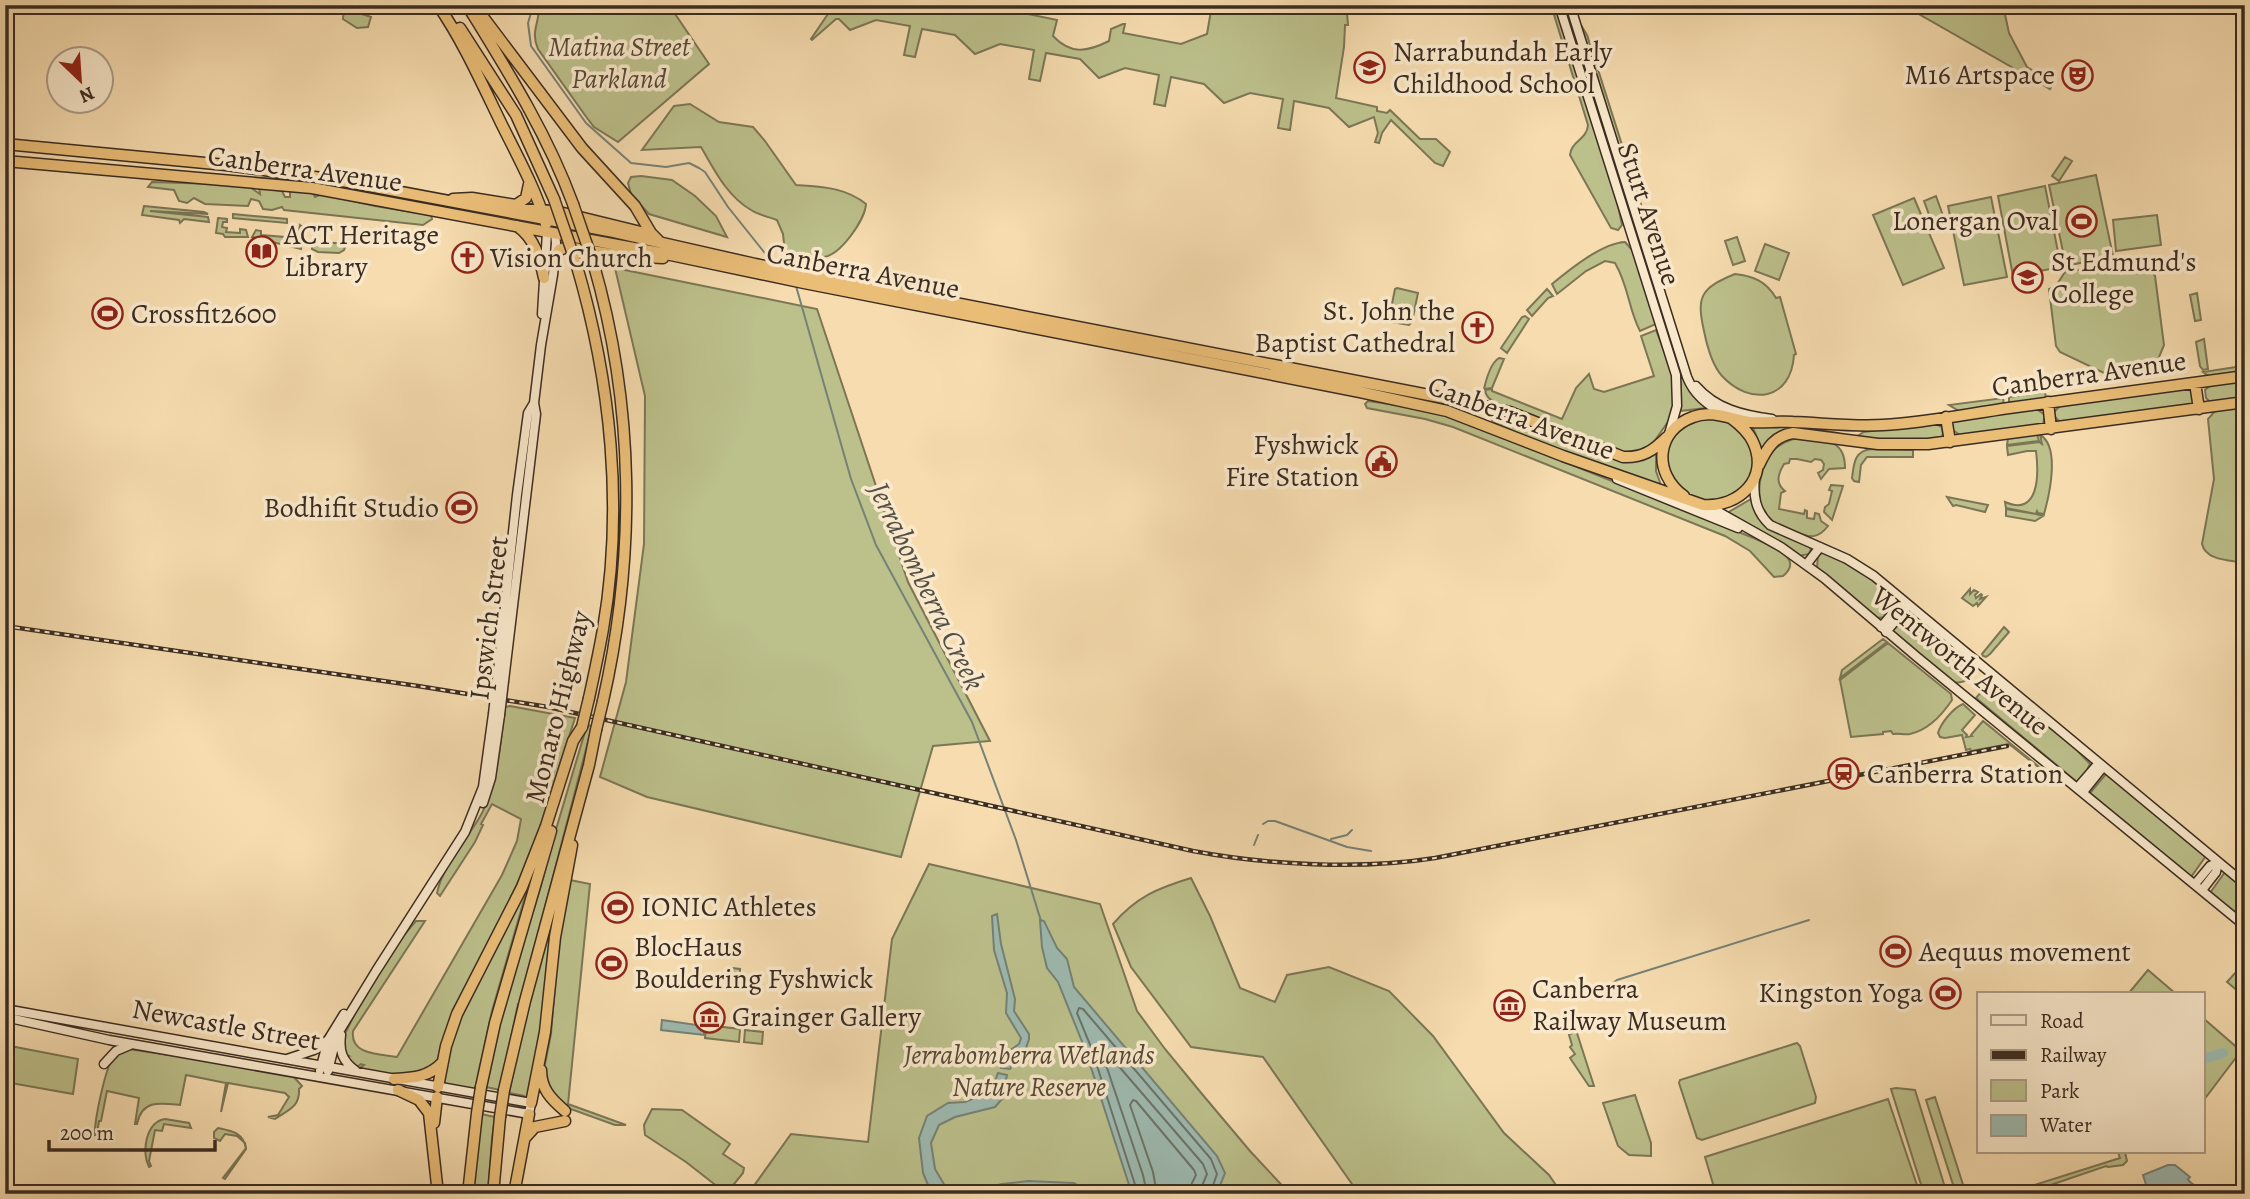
<svg xmlns="http://www.w3.org/2000/svg" width="2250" height="1199" viewBox="0 0 2250 1199" font-family="Alegreya,serif">
<style>
.green{fill:#bcc08b;stroke:#7c7656;stroke-width:2}
.water{fill:#9dbab0;stroke:#768177;stroke-width:2}
.lines{fill:none;stroke-linecap:round;stroke-linejoin:round}
.shore{stroke:#6c7368;stroke-width:2}
.stream{stroke:#768177;stroke-width:2}
.river{stroke:#9dbab0;stroke-width:10}
.secondary-casing{stroke:#3b2c21;stroke-width:11}
.highway-casing{stroke:#3b2c21;stroke-width:13}
.secondary{stroke:#f9e8cb;stroke-width:8}
.highway{stroke:#ebbe78;stroke-width:10}
.rail-casing{stroke:#3b2c21;stroke-width:4.5}
.rail{stroke:#f9e8cb;stroke-width:2;stroke-dasharray:5;stroke-linecap:butt}
.secondary-bridge-casing{stroke:#3b2c21;stroke-width:11;stroke-linecap:butt}
.highway-bridge-casing{stroke:#3b2c21;stroke-width:13;stroke-linecap:butt}
.secondary-bridge{stroke:#f9e8cb;stroke-width:8}
.highway-bridge{stroke:#ebbe78;stroke-width:10}
.labels{text-anchor:middle;dominant-baseline:central;stroke-width:7;stroke-linejoin:round;paint-order:stroke}
.park-label{font-size:28px;font-style:italic;fill:#554a36;stroke:#f9e8cb}
.poi-label{font-size:28px;fill:#3b2c21;stroke:#f9e8cb;text-anchor:start}
.street-label{font-size:28px;fill:#3b2c21;stroke:#f9e8cb}
.water-label{font-size:30px;font-style:italic;fill:#545045;stroke:#f9e8cb}
</style>
<rect width="100%" height="100%" fill="#f6dcaf"/>
<filter id="stains"><feTurbulence type="fractalNoise" baseFrequency=".00286" numOctaves="4"/><feColorMatrix values="0 0 0 0 .2 0 0 0 0 .09 0 0 0 0 .02 0 0 0 .5 -.17"/></filter>
<radialGradient id="worn" r=".72"><stop offset=".6" stop-color="#630" stop-opacity="0"/><stop offset="1" stop-color="#630" stop-opacity=".3"/></radialGradient>
<path class="green" d="M539,5H669L709,64L618,142L594,127L587,118L538,49C530,32 540,22 539,5Z
M803,5H982L1011,11L1012,5H1024L1023,13L1057,20L1053,36C1071,55 1087,52 1109,41L1111,29L1123,24H1125L1123,33L1181,44L1207,34L1212,5H1344L1347,13L1348,25H1345L1344,47L1336,98L1377,107V111L1387,113L1390,110L1420,139H1436L1450,152L1443,166L1435,163L1391,120L1382,133L1379,143L1375,142L1378,133L1374,117L1349,127L1329,108L1294,101L1290,130L1278,128L1283,99L1250,93L1224,103L1204,84L1171,77L1165,106L1154,104L1159,75L1125,68L1099,78L1080,59L1046,53L1040,81L1029,79L1034,50L1000,44L975,54L955,35L922,29L915,57L904,55L910,26L876,20L850,30L839,19H836L812,40L811,39L830,11Z
M1551,5H1556L1617,200L1622,225L1618,230L1611,228L1570,155C1571,141 1587,140 1588,125Z
M1903,5H2003L2009,33L2027,67L2053,83L2050,89Z
M344,8L371,17L368,27L357,28L343,19Z
M1581,25L1587,35L1643,211L1644,220L1639,212Z
M1584,62L1614,156L1621,186L1590,92Z
M690,104L719,122L753,127L765,141L796,185C822,187 845,187 866,204C865,220 840,256 823,257C814,258 796,253 785,253L783,234L777,220C769,217 759,215 751,210C727,196 715,171 701,147L642,150L674,106Z
M2065,157L2072,161L2059,181L2052,176Z
M2096,175L2113,256L2066,266L2049,185Z
M641,176L672,180L695,196L716,216L727,237L649,214L631,194L628,183L631,177Z
M152,182L247,185L260,194L259,187L282,191L285,197H290V191H312L315,197L322,194L375,206L431,215L432,219L423,225L284,210L282,207L272,210L263,209L259,201L251,199L248,206L205,204L194,198L187,203L179,201L174,190L148,187Z
M2045,186L2061,267L2013,276L1998,196Z
M1936,196L1946,224L1934,228L1924,201Z
M1991,197L2007,277L1964,285L1948,206Z
M1914,198L1944,268L1903,285L1873,215Z
M144,206L204,212L208,214L150,211L208,217L209,222L184,219L180,223L179,220L142,215Z
M233,214L287,219V223L233,218Z
M2157,215L2161,245L2116,251L2113,220Z
M218,218L227,219V222H223L222,227L227,228L226,232L240,233V229L246,230L248,237H225L223,234L216,233Z
M300,225L303,227L301,249L252,237L256,230L261,231V235L298,238Z
M1737,237L1745,261L1733,265L1725,241Z
M311,241L346,244L344,250L339,253L318,252L312,249Z
M1625,242L1633,251L1656,324L1640,331C1628,308 1629,287 1615,263L1605,261L1586,271L1557,294L1552,284C1569,270 1602,243 1625,242Z
M1765,244L1789,253L1779,280L1755,271Z
M2136,261L2145,262L2155,276L2164,345L2157,362L2145,369L2104,373L2060,352L2056,346L2049,289L2056,286L2065,272Z
M615,268L817,309L908,582L990,741L933,746L901,857L647,797L600,777L626,682L644,544L645,396Z
M1735,274C1753,276 1766,281 1776,298L1780,297L1796,354L1794,355C1791,401 1750,406 1722,376C1713,366 1707,346 1704,331C1696,296 1701,288 1735,274Z
M1397,288L1418,293L1412,322L1409,325L1392,322L1389,319L1395,289Z
M1547,289L1553,296L1548,298L1532,316L1527,310Z
M2197,293L2201,320L2195,321L2190,295Z
M1525,316L1529,319L1507,353L1501,348L1522,317Z
M1656,330L1673,375L1674,406L1670,419L1653,443L1642,452L1622,453L1556,424L1554,425L1517,411L1516,409C1504,405 1487,404 1485,390L1492,389V391L1562,419L1576,388L1589,374L1594,389L1604,392L1654,376L1641,336Z
M2204,339L2208,369L2203,370L2200,366L2196,342Z
M1499,358L1504,359L1492,388L1484,389C1486,380 1491,363 1499,358Z
M1678,360L1691,392L1706,408L1680,411L1681,384L1674,361Z
M2243,366L2244,373L2210,377L2203,372Z
M2245,380V399L2210,402L2206,398L2205,390L2211,385Z
M2190,388L2192,390L2194,403L2191,405L2061,423L2054,416V412L2060,406Z
M2045,392L2046,399L2009,404V397Z
M2003,398L2004,405L1959,411L1949,405Z
M1368,401L1417,408L1460,420L1756,539C1771,546 1805,558 1783,576L1774,577L1750,551L1725,536L1453,427L1425,419L1367,408L1365,404Z
M2245,406V563C2230,560 2206,561 2202,544L2214,479L2208,419L2215,411Z
M2035,408L2045,415L2043,424L1961,436L1953,430L1952,423L1956,420Z
M1494,412L1611,457L1656,452V471L1662,488L1546,446L1493,422L1490,416Z
M1710,418C1717,419 1725,420 1731,424C1752,437 1760,464 1746,485C1740,493 1732,496 1723,499C1669,514 1634,432 1710,418Z
M1933,423L1942,427L1943,434L1940,438L1909,442L1854,438L1864,432Z
M1752,425L1799,427L1838,433L1843,436L1801,429L1762,450Z
M2037,434L2039,441L2007,445L2008,438Z
M2040,435C2060,446 2050,493 2044,514L2038,513L2037,511L2036,514L2043,516L2035,521L2006,516V509L2036,514L2006,508L2005,502C2039,517 2039,475 2036,451H2027L2008,455L2007,446L2039,442L2042,444Z
M1798,438C1823,441 1845,437 1845,468L1829,469L1821,479L1818,473L1823,470L1824,464L1821,460L1815,459L1811,462L1797,459H1790L1789,463L1784,464C1778,474 1775,483 1785,491L1781,493L1779,509L1804,514L1805,510L1807,511V518L1814,519L1815,513L1819,514L1821,521L1828,526C1818,539 1810,538 1795,532C1783,527 1771,523 1764,512C1754,495 1761,464 1774,450C1781,443 1789,440 1798,438Z
M1871,449L1913,450V457H1867L1861,465L1859,482L1854,481L1852,478C1854,464 1854,451 1871,449Z
M1831,485L1843,486L1832,520L1824,512L1825,507L1829,504L1832,491L1829,490Z
M1947,497L1988,505L1985,512L1956,505L1953,506Z
M1751,499C1760,531 1781,535 1809,546L1811,549L1809,554L1799,556L1727,513Z
M1824,552C1839,559 1890,586 1893,602C1895,609 1891,612 1887,617L1877,618L1817,568L1818,555Z
M1970,589V594L1974,590L1978,592L1975,595L1976,598L1981,594L1982,595L1980,599L1986,597L1978,606L1977,603L1973,606L1962,598Z
M1909,615L1919,619L1969,660L1972,671C1969,681 1962,684 1952,682L1889,631L1905,616Z
M2004,627L2009,632L1990,654L1986,657L1983,656L1982,654Z
M1883,639L1887,642L1840,678L1842,670Z
M1888,643L1951,694L1952,700C1942,715 1928,730 1910,734C1904,735 1899,733 1893,734L1891,731L1883,732V734L1851,737L1840,680Z
M1991,680L2074,747L2090,764L2087,770L2092,766L2077,782L1976,698Z
M1963,704L1975,715L1962,730L1967,735L1966,737L1972,736L1971,735L1983,721L2060,784L2009,744L1971,751L1970,749L1966,750L1962,735L1945,738L1940,737L1938,733C1941,723 1953,708 1963,704Z
M510,706L575,718L532,852L487,949L453,1010L436,1064L426,1072L393,1075L358,1069L364,1065L361,1064L357,1067L346,1057L349,1056L343,1053L342,1040L361,1001L404,935L416,921H425L353,1031C350,1055 379,1054 397,1057L502,875L517,841L521,819L492,804L481,824L483,825L475,842L440,896L437,893C443,864 468,839 482,813C499,780 500,742 505,707Z
M587,725L592,726L520,1004H518L500,1090L486,1087C494,1045 504,1003 517,961C528,925 542,890 549,853Z
M2106,774L2206,856L2191,877L2090,793Z
M929,864L1100,904L1137,1011L1165,1049L1202,1094L1250,1151L1290,1194H748L791,1134L868,1142L892,939Z
M564,872L545,1006L528,1097H511V1095L525,1096L509,1093L522,1031Z
M2225,872L2245,888V922L2210,893Z
M531,876L492,1011L476,1087L474,1090L445,1085L443,1081L449,1049L462,1010Z
M1191,878L1210,916L1240,988L1275,1002L1287,975L1329,967L1389,991L1433,1036L1504,1133L1549,1175L1562,1194H1359L1263,1057L1191,1047L1131,967L1113,924C1136,897 1158,888 1191,878Z
M570,880L590,884L568,1104L626,1125H615L565,1107L550,1093L544,1069L551,1034L558,948Z
M732,968L740,969V973L744,976L743,990L730,989Z
M2148,970L2176,994H2128Z
M2236,972L2245,979V985L2239,992L2227,982Z
M2203,1018L2241,1051L2203,1101Z
M706,1025L740,1029L739,1042L705,1038Z
M745,1030L763,1032L762,1044L744,1042Z
M1576,1030L1594,1086H1589L1570,1058L1575,1054L1570,1047L1572,1045L1569,1035Z
M1797,1043L1800,1046L1816,1097L1815,1103L1702,1140L1697,1138L1679,1083L1680,1080Z
M5,1045L78,1059L73,1094L5,1082Z
M128,1049L219,1062L293,1076L302,1086L299,1089C300,1107 288,1110 275,1119L268,1117L278,1115L289,1097L285,1093L228,1083L221,1112L226,1083L186,1075L180,1105C161,1103 142,1099 137,1124H135L139,1098L107,1091L101,1121H99L97,1134L95,1135C94,1122 105,1069 113,1058C116,1053 122,1052 128,1049Z
M1896,1088L1915,1090L1947,1194H1924L1891,1089Z
M1635,1095L1651,1143V1156L1629,1155L1618,1146L1603,1103Z
M1935,1097L1966,1194H1956L1926,1100Z
M1888,1099L1920,1194H1716L1705,1157Z
M652,1109L682,1110L730,1144L723,1154L744,1168L743,1173L730,1189L722,1190L718,1187L686,1162L645,1135L644,1125Z
M481,1114L495,1117L492,1138L488,1194H473Z
M165,1119L189,1123L191,1128L164,1124L162,1131L155,1130L149,1161L151,1166L149,1167C141,1152 146,1122 165,1119Z
M218,1128C232,1131 244,1133 246,1149L225,1179L223,1178L246,1148L245,1143L237,1136L225,1134L220,1141L214,1138V1132Z
M2118,1152H2125L2127,1161L2123,1165L2108,1167L2106,1166L2039,1189L2038,1187L2017,1194H2006L2120,1158Z"/>
<path class="water" d="M997,914L1001,944L1015,999L1014,1011L1029,1034V1039L1026,1048L1015,1058L1010,1069L1001,1068L1008,1052L1019,1044L1021,1038L1006,1013L1007,993L994,950L992,916Z
M1040,920L1044,921L1057,948L1067,959L1074,987L1217,1156L1225,1173L1219,1188L1214,1194H1132L1085,1049L1058,982L1047,968L1042,947Z
M662,1020L704,1026V1035L661,1030Z
M998,1073L1007,1075L1002,1099L995,1107L955,1117L939,1125L931,1143L935,1169L945,1186L962,1193L1002,1184L1028,1181L1074,1183L1091,1194H934L930,1190L923,1173L919,1138L927,1116L948,1103L965,1102L991,1092Z
M2168,1165H2175L2190,1177L2188,1179L2189,1181L2205,1194H2149L2143,1175Z"/>
<g class="lines">
<path class="shore" d="M991,1194C1009,1190 1063,1185 1078,1194
M1138,1194L1091,1047L1077,1013L1079,1008L1083,1009L1211,1159L1217,1174L1210,1194
M1147,1194L1143,1175L1104,1059L1107,1055L1110,1056L1203,1164L1207,1174L1202,1186L1201,1194
M1157,1194L1153,1172L1130,1105L1133,1100L1136,1101L1194,1170L1196,1175L1192,1183L1190,1194"/>
<path class="stream" d="M536,5L531,13L528,23L531,46L586,123L631,163L666,167L689,163L699,168L705,172L728,207L772,262
M796,286L851,479L876,545L972,722L1016,840L1041,921
M1263,824L1268,821H1275L1347,847L1371,851
M1331,839L1347,835L1352,830
M1254,845L1258,835
M1606,987L1617,980L1809,920"/>
<path class="river" d="M2203,1059L2223,1053"/>
<defs>
<path id="secondary" d="M1559,5L1676,375L1677,406L1669,434
M1570,5L1687,377C1694,395 1707,404 1723,414
M542,314L547,232
M1696,386C1716,409 1743,415 1772,419
M1755,476C1753,495 1755,511 1770,525L1847,559L1874,576L2245,884
M1617,479L1738,528
M1705,506L1717,511L1781,547L1824,578L1917,657L2245,926
M1806,565L1820,547
M1881,627L1903,601
M1886,632L1908,606
M497,680L517,495L528,413L534,403
M504,681C514,592 526,503 536,414L534,403L541,345L553,275L556,243L555,233
M2078,787L2098,764
M2083,792L2103,767
M483,803L491,778L500,715
M2195,884L2210,866L2218,862
M2202,890L2216,872L2218,862
M5,1009L531,1103L529,1114L109,1040L5,1017
M341,1035C339,1051 342,1061 356,1071
M287,1059L314,1050L328,1040
M104,1064L116,1051L130,1045
M320,1070L328,1040L344,1014
M328,1071L337,1035L376,971L465,832L483,787L493,714"/>
<path id="highway" d="M438,5C464,43 482,84 502,125C518,157 536,190 546,224
M467,5C507,70 547,133 573,204
M474,5L582,148L635,206L651,233L659,241
M460,28L516,115L554,199
M5,144L226,165L337,180L614,232L755,264L1475,404L1510,412L1623,457C1642,458 1653,451 1667,437
M5,161L312,188L666,254L804,283L1360,392L1447,411L1563,456L1703,505C1739,508 1770,478 1753,442C1748,431 1739,424 1731,418
M453,199L472,198L516,205L526,198L529,184
M510,208L555,211L649,234
M517,226C535,238 540,259 544,278
M555,258L559,250L567,247L623,256L663,258
M593,262C635,406 636,556 603,701
M576,263C611,381 624,508 603,629C599,652 594,675 589,698
M2195,383L2199,409
M2048,402L2051,429
M1946,417L1950,442
M1759,465C1767,448 1774,436 1793,433L1878,444H1928L2245,402
M1684,496C1652,473 1656,430 1693,417C1713,409 1731,420 1750,422C1764,423 1779,421 1793,422C1822,423 1853,427 1883,425C1925,423 1967,414 2009,408C2087,397 2166,387 2245,376
M541,1070C541,1089 551,1099 565,1111
M394,1079C414,1078 429,1077 443,1062
M438,1087L446,1046L457,1014L522,887L546,826L573,741L582,727
M481,1087L495,1023L551,831
M398,1090L419,1100L429,1113L438,1194
M504,1090L525,1001L589,765L596,730
M531,1103L545,1032L555,937L572,845
M434,1123L437,1097
M525,1138L535,1127L565,1121
M468,1194L477,1113
M493,1194L500,1117
M514,1194L529,1114"/>
</defs>
<use href="#secondary" class="secondary-casing"/>
<use href="#highway" class="highway-casing"/>
<use href="#secondary" class="secondary"/>
<use href="#highway" class="highway"/>
<defs>
<path id="rail" d="M5,626L418,686L548,707L1193,851C1267,865 1360,870 1435,858L2007,746"/>
</defs>
<use href="#rail" class="rail-casing"/>
<use href="#rail" class="rail"/>
<defs>
<path id="secondary-bridge" d="M493,714L497,680
M500,715L504,681"/>
<path id="highway-bridge" d="M554,199L576,263
M573,204L593,262
M582,727L589,698
M596,730L603,701
M477,1113L481,1087
M500,1117L504,1090"/>
</defs>
<use href="#secondary-bridge" class="secondary-bridge-casing"/>
<use href="#highway-bridge" class="highway-bridge-casing"/>
<use href="#secondary-bridge" class="secondary-bridge"/>
<use href="#highway-bridge" class="highway-bridge"/>
</g>
<defs>
<symbol id="school-ring" viewBox="-11 -11 22 22"><circle r="9.5" fill="#f9e8cb" stroke="#8f2418" stroke-width="1.5"/><path d="M0-5L7-2L0 1L-7-2ZM-4 1L0 2.5L4 1V4Q0 6-4 4Z" fill="#8f2418"/></symbol>
<symbol id="theatre-ring" viewBox="-11 -11 22 22"><circle r="9.5" fill="#f9e8cb" stroke="#8f2418" stroke-width="1.5"/><path d="M-5-5.5Q0-4 5-5.5V0Q5 5 0 6Q-5 5-5 0ZM-3.3-2.5H-1v1.5H-3.3ZM1-2.5H3.3v1.5H1ZM-2.8 1Q0 5.5 2.8 1Z" fill="#8f2418"/></symbol>
<symbol id="stadium-ring" viewBox="-11 -11 22 22"><circle r="9.5" fill="#f9e8cb" stroke="#8f2418" stroke-width="1.5"/><path d="M0-5a6.5 5 0 1 0 0 10a6.5 5 0 1 0 0-10ZM-3.5-1.8h7v3.6h-7Z" fill="#8f2418"/></symbol>
<symbol id="library-ring" viewBox="-11 -11 22 22"><circle r="9.5" fill="#f9e8cb" stroke="#8f2418" stroke-width="1.5"/><path d="M-6-4Q-3-5.5-.7-3.5V5Q-3 3-6 4ZM6-4Q3-5.5 .7-3.5V5Q3 3 6 4Z" fill="#8f2418"/></symbol>
<symbol id="church-ring" viewBox="-11 -11 22 22"><circle r="9.5" fill="#f9e8cb" stroke="#8f2418" stroke-width="1.5"/><path d="M-1.2-6h2.4v3.5h3.3v2.4h-3.3V6h-2.4V-.1h-3.3v-2.4h3.3Z" fill="#8f2418"/></symbol>
<symbol id="civic-ring" viewBox="-11 -11 22 22"><circle r="9.5" fill="#f9e8cb" stroke="#8f2418" stroke-width="1.5"/><path d="M-.6-6.5H3V-4.5H.6V-3L4-1V1h2V6H-6V1h2V-1L-.6-3ZM-1.2 2.5V6h2.4V2.5Z" fill="#8f2418"/></symbol>
<symbol id="station-ring" viewBox="-11 -11 22 22"><circle r="9.5" fill="#f9e8cb" stroke="#8f2418" stroke-width="1.5"/><path d="M-3-6H3Q5-6 5-4V2Q5 4 3 4L4.5 6H3L1.5 4h-3L-3 6H-4.5L-3 4Q-5 4-5 2V-4Q-5-6-3-6ZM-3.5-4v3h7v-3ZM-3.5 1v1.5H-2V1ZM2 1v1.5H3.5V1Z" fill="#8f2418"/></symbol>
<symbol id="museum-ring" viewBox="-11 -11 22 22"><circle r="9.5" fill="#f9e8cb" stroke="#8f2418" stroke-width="1.5"/><path d="M0-6L6-3V-2H-6V-3ZM-5-1h2V3h-2ZM-1-1h2V3h-2ZM3-1h2V3H3ZM-6 4H6V6H-6Z" fill="#8f2418"/></symbol>
</defs>
<g fill-rule="evenodd">
<use href="#school-ring" x="1352" y="50" width="35" height="35"/>
<use href="#theatre-ring" x="2060" y="58" width="35" height="35"/>
<use href="#stadium-ring" x="2064" y="204" width="35" height="35"/>
<use href="#library-ring" x="244" y="234" width="35" height="35"/>
<use href="#church-ring" x="450" y="240" width="35" height="35"/>
<use href="#school-ring" x="2010" y="260" width="35" height="35"/>
<use href="#stadium-ring" x="90" y="296" width="35" height="35"/>
<use href="#church-ring" x="1460" y="310" width="35" height="35"/>
<use href="#civic-ring" x="1364" y="444" width="35" height="35"/>
<use href="#stadium-ring" x="444" y="490" width="35" height="35"/>
<use href="#station-ring" x="1826" y="756" width="35" height="35"/>
<use href="#stadium-ring" x="600" y="890" width="35" height="35"/>
<use href="#stadium-ring" x="1878" y="934" width="35" height="35"/>
<use href="#stadium-ring" x="594" y="946" width="35" height="35"/>
<use href="#stadium-ring" x="1928" y="976" width="35" height="35"/>
<use href="#museum-ring" x="1492" y="988" width="35" height="35"/>
<use href="#museum-ring" x="692" y="1000" width="35" height="35"/>
</g>
<g class="labels">
<g class="park-label">
<text x="619" y="47">Matina Street<tspan x="619" dy="32">Parkland</tspan></text>
<text x="1029" y="1055">Jerrabomberra Wetlands<tspan x="1029" dy="32">Nature Reserve</tspan></text>
</g>
<g class="poi-label">
<text x="1393" y="52">Narrabundah Early<tspan x="1393" dy="32">Childhood School</tspan></text>
<text x="2055" y="75" text-anchor="end">M16 Artspace</text>
<text x="2058" y="221" text-anchor="end">Lonergan Oval</text>
<text x="284" y="235">ACT Heritage<tspan x="284" dy="32">Library</tspan></text>
<text x="490" y="258">Vision Church</text>
<text x="2051" y="262">St Edmund's<tspan x="2051" dy="32">College</tspan></text>
<text x="1455" y="311" text-anchor="end">St. John the<tspan x="1455" dy="32">Baptist Cathedral</tspan></text>
<text x="131" y="314">Crossfit2600</text>
<text x="1359" y="445" text-anchor="end">Fyshwick<tspan x="1359" dy="32">Fire Station</tspan></text>
<text x="439" y="508" text-anchor="end">Bodhifit Studio</text>
<text x="1867" y="774">Canberra Station</text>
<text x="641" y="907">IONIC Athletes</text>
<text x="634" y="947">BlocHaus<tspan x="634" dy="32">Bouldering Fyshwick</tspan></text>
<text x="1919" y="952">Aequus movement</text>
<text x="1532" y="989">Canberra<tspan x="1532" dy="32">Railway Museum</tspan></text>
<text x="1923" y="993" text-anchor="end">Kingston Yoga</text>
<text x="732" y="1017">Grainger Gallery</text>
</g>
<g class="street-label">
<text transform="translate(305 169) rotate(8)">Canberra Avenue</text>
<text transform="translate(1649 214) rotate(72)">Sturt Avenue</text>
<text transform="translate(863 271) rotate(11)">Canberra Avenue</text>
<text transform="translate(2089 374) rotate(-8)">Canberra Avenue</text>
<text transform="translate(1521 418) rotate(20)">Canberra Avenue</text>
<text transform="translate(489 618) rotate(-83)">Ipswich Street</text>
<text transform="translate(1960 661) rotate(39)">Wentworth Avenue</text>
<text transform="translate(558 707) rotate(-76)">Monaro Highway</text>
<text transform="translate(226 1025) rotate(10)">Newcastle Street</text>
</g>
<g class="water-label">
<text transform="translate(927 586) rotate(64)">Jerrabomberra Creek</text>
</g>
</g>
<rect width="2250" height="1199" fill="none" stroke="#f6dcaf" stroke-width="28"/>
<rect x="7" y="7" width="2236" height="1185" fill="none" stroke="#3b2c21" stroke-width="3.5"/>
<rect x="14" y="14" width="2222" height="1171" fill="none" stroke="#3b2c21" stroke-width="2"/>
<rect x="1977" y="992" width="228" height="161" fill="#f9e8cb" stroke="#ad9d87" stroke-width="2"/>
<rect x="1991" y="1015" width="35" height="10" fill="#f9e8cb" stroke="#ad9d87" stroke-width="2"/>
<text x="2040" y="1028" font-size="21" fill="#3b2c21">Road</text>
<rect x="1991" y="1050" width="35" height="10" fill="#3b2c21" stroke="#ad9d87" stroke-width="2"/>
<text x="2040" y="1062" font-size="21" fill="#3b2c21">Railway</text>
<rect x="1991" y="1080" width="35" height="21" fill="#bcc08b" stroke="#ad9d87" stroke-width="2"/>
<text x="2040" y="1098" font-size="21" fill="#3b2c21">Park</text>
<rect x="1991" y="1115" width="35" height="21" fill="#9dbab0" stroke="#ad9d87" stroke-width="2"/>
<text x="2040" y="1132" font-size="21" fill="#3b2c21">Water</text>
<g transform="translate(80 80) rotate(155)"><circle r="33" fill="#f9e8cb" stroke="#ad9d87" stroke-width="2"/>
<path d="M0-5L12 26L0 18L-12 26Z" fill="#8f2418"/>
<text y="-10" font-size="19" font-weight="bold" text-anchor="middle" fill="#3b2c21">N</text>
</g>
<path d="M49 1140v10h166v-10" fill="none" stroke="#3b2c21" stroke-width="3.5"/>
<text x="60" y="1140" font-size="21" fill="#3b2c21" stroke="#f9e8cb" stroke-width="5" paint-order="stroke">200 m</text>
<rect width="100%" height="100%" filter="url(#stains)"/>
<rect width="100%" height="100%" fill="url(#worn)"/>
</svg>
